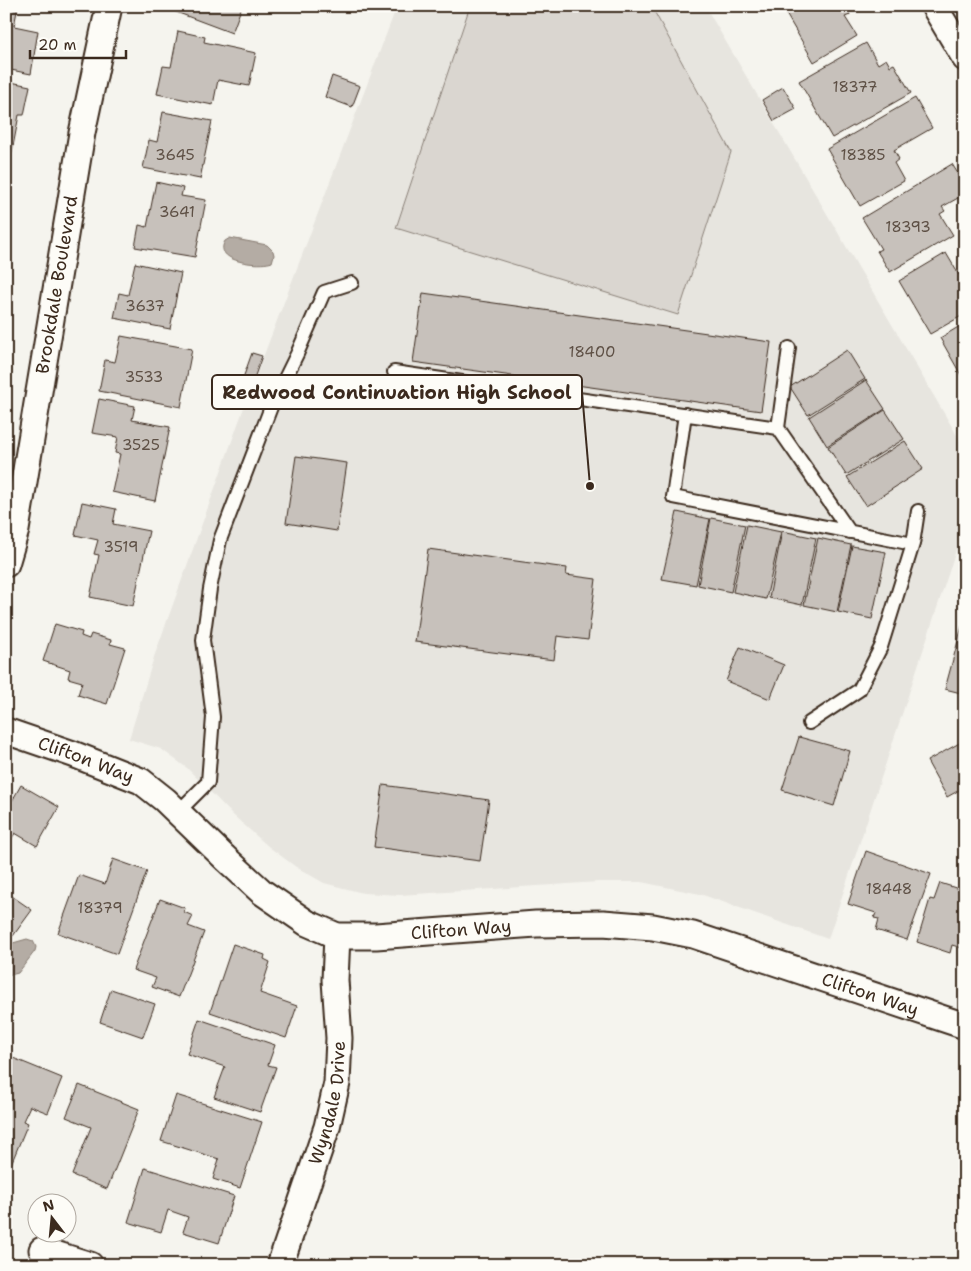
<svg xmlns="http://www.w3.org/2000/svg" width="971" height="1271" viewBox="0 0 971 1271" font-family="'Shantell Sans',sans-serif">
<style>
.built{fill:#e7e5df}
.green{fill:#dad6d0;stroke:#8a8077}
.water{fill:#b4aca4;stroke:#84786e}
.building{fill:#c7c1bb;stroke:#3b2a1e}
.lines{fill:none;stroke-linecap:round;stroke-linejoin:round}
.service-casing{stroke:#3b2a1e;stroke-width:16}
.minor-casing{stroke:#3b2a1e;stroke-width:29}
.service{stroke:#fdfcf7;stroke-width:12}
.minor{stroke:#fdfcf7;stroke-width:25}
.labels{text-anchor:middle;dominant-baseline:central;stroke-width:4;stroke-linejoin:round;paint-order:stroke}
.number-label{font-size:15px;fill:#5e5045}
.street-label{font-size:18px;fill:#3b2a1e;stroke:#fdfcf7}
.leader{fill:none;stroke:#3b2a1e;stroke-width:2}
.callout-dot{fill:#3b2a1e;stroke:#fdfcf7;stroke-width:2}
.callout{fill:#fdfcf7;stroke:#3b2a1e;stroke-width:2}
.callout-label{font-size:19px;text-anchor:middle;font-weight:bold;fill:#3b2a1e}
</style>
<rect width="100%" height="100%" fill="#f5f4ee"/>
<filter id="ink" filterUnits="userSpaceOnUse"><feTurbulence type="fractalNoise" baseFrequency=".02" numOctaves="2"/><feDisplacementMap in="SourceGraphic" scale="10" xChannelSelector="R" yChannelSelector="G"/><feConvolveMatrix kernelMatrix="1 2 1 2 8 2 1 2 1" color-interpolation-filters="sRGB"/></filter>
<g filter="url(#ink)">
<path class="built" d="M397,6H705L965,449V523L828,939L700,894L641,882H598L400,895L363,893L324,883L296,867L269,847L234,816L187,768L161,749L129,739L154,657L246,402Z"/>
<path class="green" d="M470,6H636L654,11L731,152L678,315L396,228Z"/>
<path class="water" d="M230,238L267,245L273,251L274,255L272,262C260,267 212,262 225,241Z
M27,939L33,941L36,947L35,951L18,973L6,976V945Z"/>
<path class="building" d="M6,6H18L14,26L38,31L31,74L6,69Z
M169,6H242L232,33L168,9Z
M783,6H848L846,7L850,15L845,17L857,36L814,62L782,7Z
M178,31L205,37L204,42L256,53L249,86L218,80L213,105L157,94L163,66L171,67Z
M866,43L878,64L886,59L890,66L894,64L911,93L832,138L799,81Z
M332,76L360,86L352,107L325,97Z
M6,81L30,86L24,115H19L6,183Z
M783,87L796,109L774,121L762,100Z
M915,98L932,128L894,150L899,159L894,163L904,181L860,206L827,149Z
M163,112L212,121L200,179L143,168L149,140L157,142Z
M952,164L965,185V194L942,207L945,211L940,214L953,235L890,272L877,251L881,249L862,218Z
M156,182L183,188L181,196L206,200L195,257L135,247L139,225L147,227Z
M946,253L959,275L965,271V314L930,334L899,281Z
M135,263L181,273L170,329L114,318L119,293L128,295Z
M423,293L771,342L761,411L413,362Z
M965,323V382L940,338Z
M121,336L192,349L181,407L99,391L105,360L115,362Z
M847,350L865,379L808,415L790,387Z
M252,353L262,356L252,384L242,381Z
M866,380L885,409L827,446L809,417Z
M99,399L135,406L132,420L170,427L155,501L112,492L120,454L115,453L118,437L92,433Z
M885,410L904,439L846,475L828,447Z
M905,441L923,469L866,506L847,477Z
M296,456L347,463L337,531L286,523Z
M82,502L116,509L113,524L149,531L133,606L90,597L99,555L94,554L98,540L75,535Z
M677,512L710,519L696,585L662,579Z
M711,518L745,525L731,592L698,585Z
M747,525L781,532L766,599L733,592Z
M782,531L816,538L802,605L769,598Z
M818,538L851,545L837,612L804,605Z
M852,546L886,552L872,619L838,612Z
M428,549L567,568L566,575L596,579L588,640L557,636L554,660L415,642Z
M55,624L82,632L81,636L89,639L91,634L111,640L110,644L125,648L107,704L78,695L82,682L68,678L70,670L43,661Z
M962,626L965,627V694L945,689Z
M740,647L784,665L770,699L726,681Z
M799,737L850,751L834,806L782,790Z
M965,740V787L947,797L927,761Z
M21,785L59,807L37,846L15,833L6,848V797L12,801Z
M383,785L489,800L480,861L374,847Z
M866,851L931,874L907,940L876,930L879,919L874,918L876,913L848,904Z
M113,859L147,871L117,954L58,933L79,875L105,884Z
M963,877L965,878V949L952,945L950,953L917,942L930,899L934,900L940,883L959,889Z
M6,892L32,910L13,936L6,932Z
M160,899L185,908L184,912L193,916L188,926L204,932L179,997L152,987L156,978L133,970Z
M233,944L265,955L264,959L270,962L260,993L297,1006L286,1038L210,1012Z
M111,989L155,1004L143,1037L100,1022Z
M199,1019L275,1045L268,1065L276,1067L260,1112L214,1097L225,1067L187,1054Z
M13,1058L62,1078L48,1113L30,1106L23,1121L28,1123L9,1169L6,1168V1074Z
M79,1085L139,1109L107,1189L72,1175L91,1127L66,1117Z
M176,1095L262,1122L240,1188L213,1179L219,1159L161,1141Z
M145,1168L234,1196L219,1243L183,1232L188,1217L168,1210L161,1232L128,1222Z"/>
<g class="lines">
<defs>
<path id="service" d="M789,348L778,428L850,532
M394,372L778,428
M685,414L673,497L913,544
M809,723L859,690L881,647L913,544L918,511
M178,812L208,782L213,717L203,640L210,589L220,540L271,407L297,354L324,292L352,283"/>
<g id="minor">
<path d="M934,6L965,58"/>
<path id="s1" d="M6,564L16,530L82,133L109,6"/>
<path id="s2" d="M6,731L73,754L141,781L165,800L224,857L262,892L307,923L337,936H376L536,924L603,923L653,927L693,935L965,1026"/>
<path d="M42,1250L90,1265"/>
<path id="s3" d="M280,1265L327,1127L337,1083L339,1038L335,980L337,936"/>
</g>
</defs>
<use href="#service" class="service-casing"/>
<use href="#minor" class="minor-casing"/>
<use href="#service" class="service"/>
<use href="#minor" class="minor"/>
</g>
</g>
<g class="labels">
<g class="number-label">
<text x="855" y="87">18377</text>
<text x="175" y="155">3645</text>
<text x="863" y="155">18385</text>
<text x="177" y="212">3641</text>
<text x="908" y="227">18393</text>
<text x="145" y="306">3637</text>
<text x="592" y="352">18400</text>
<text x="144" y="377">3533</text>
<text x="141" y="445">3525</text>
<text x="121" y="547">3519</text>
<text x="889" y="889">18448</text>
<text x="100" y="908">18379</text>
</g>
<g class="street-label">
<text stroke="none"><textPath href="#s1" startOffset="284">Brookdale Boulevard</textPath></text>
<text stroke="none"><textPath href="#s2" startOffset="85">Clifton Way</textPath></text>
<text stroke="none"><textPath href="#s2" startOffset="520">Clifton Way</textPath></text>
<text stroke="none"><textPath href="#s2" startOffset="940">Clifton Way</textPath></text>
<text stroke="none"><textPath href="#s3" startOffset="170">Wyndale Drive</textPath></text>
</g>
</g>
<path class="leader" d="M590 486L582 392"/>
<circle class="callout-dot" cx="590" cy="486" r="5"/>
<rect class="callout" x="212" y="375" width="370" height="34" rx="5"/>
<g class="callout-label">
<text x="397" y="399">Redwood Continuation High School</text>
</g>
<rect width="971" height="1271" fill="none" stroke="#fdfcf7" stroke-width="25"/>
<rect x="12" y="12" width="946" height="1246" fill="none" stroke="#3b2a1e" stroke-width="2" filter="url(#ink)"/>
<g transform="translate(52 1218) rotate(344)"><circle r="24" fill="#fdfcf7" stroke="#afa8a0"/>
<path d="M0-4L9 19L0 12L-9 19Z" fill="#3b2a1e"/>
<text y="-8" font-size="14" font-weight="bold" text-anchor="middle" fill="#3b2a1e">N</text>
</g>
<path d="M30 50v8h96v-8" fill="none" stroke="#3b2a1e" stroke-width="2.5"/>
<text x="38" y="50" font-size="15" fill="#3b2a1e" stroke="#fdfcf7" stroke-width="4" paint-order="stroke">20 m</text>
</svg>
